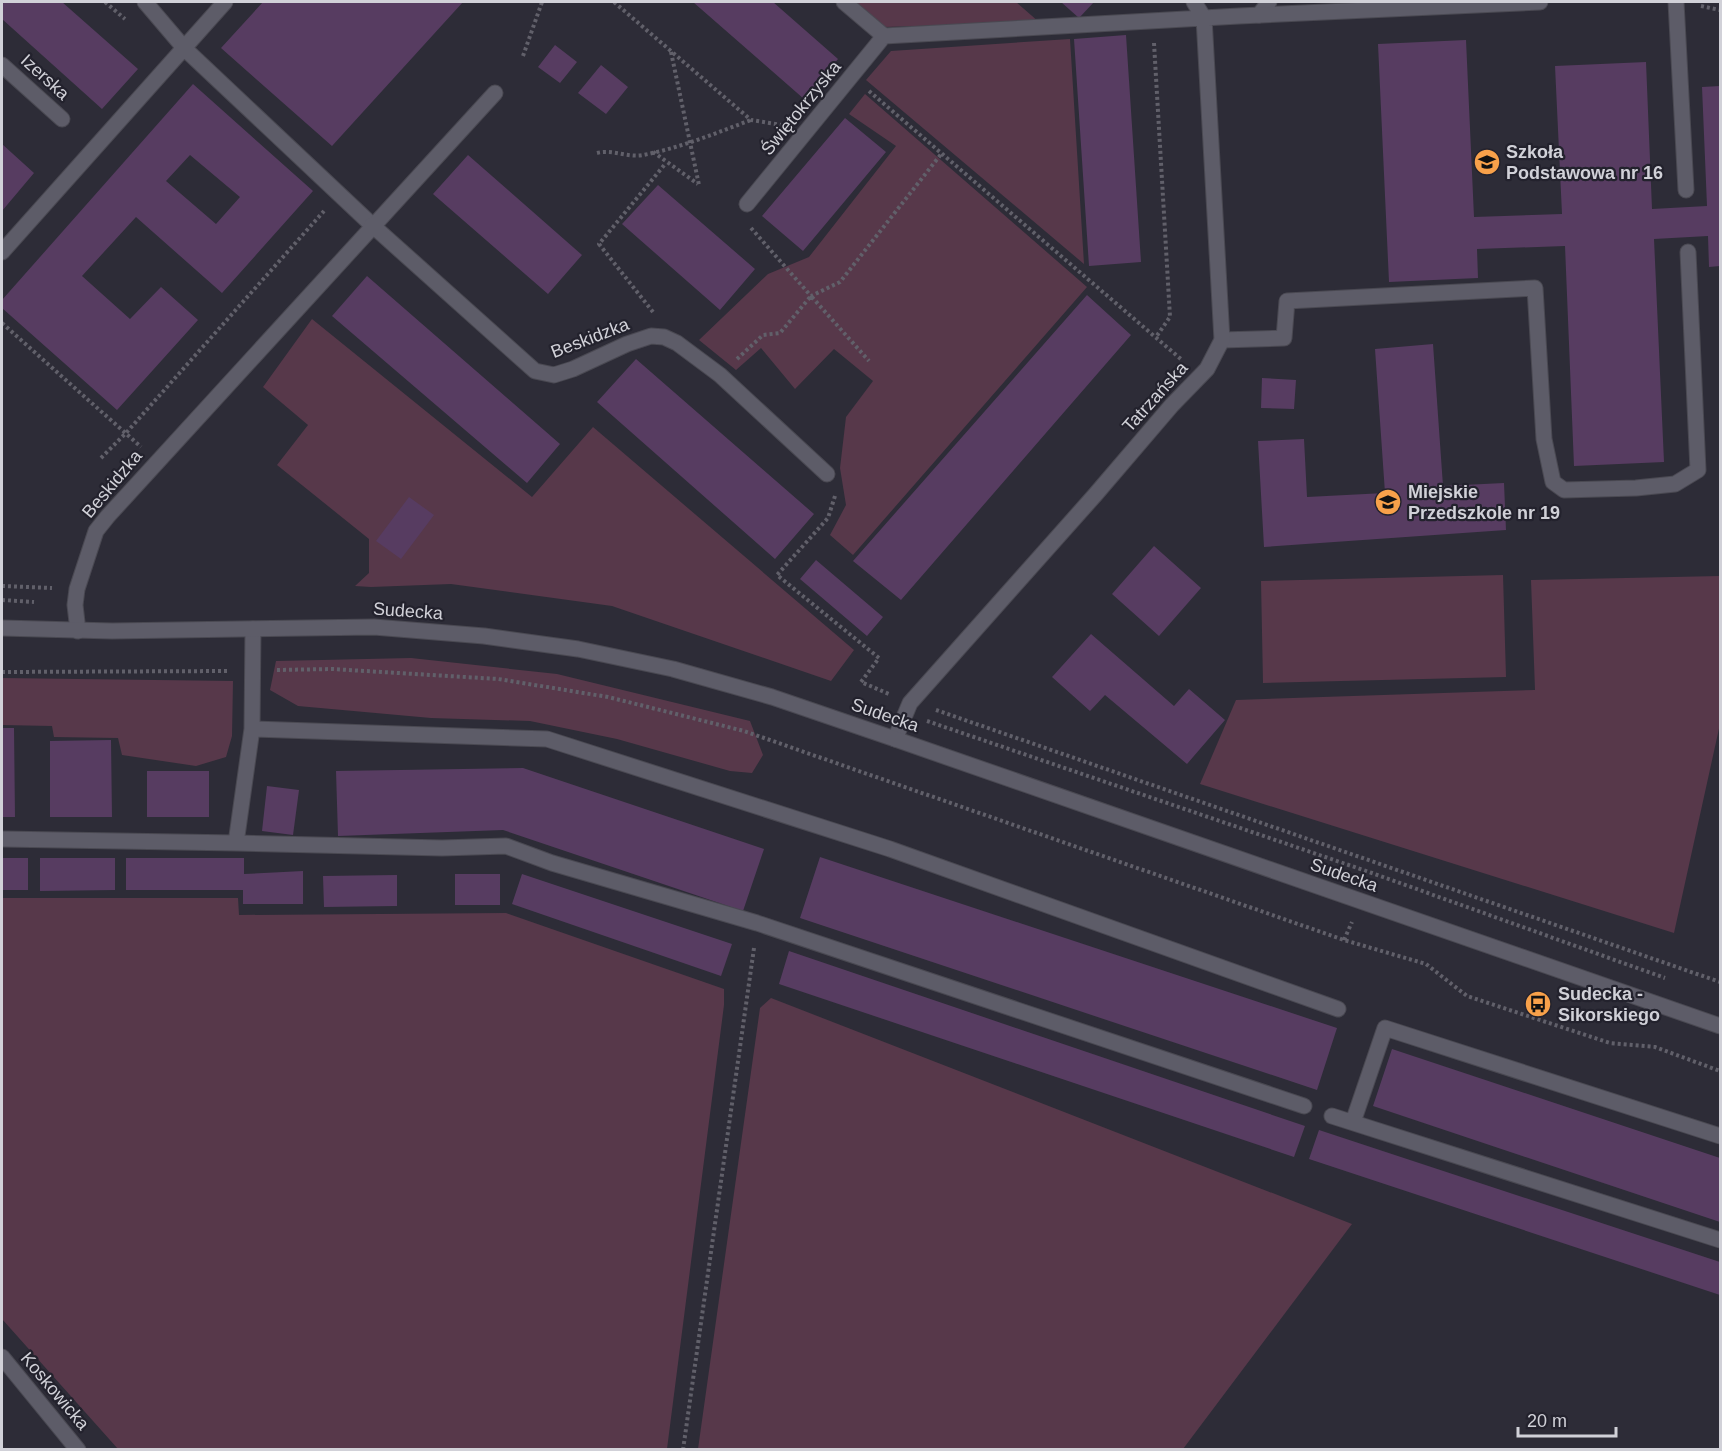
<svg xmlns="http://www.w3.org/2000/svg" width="1722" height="1451" viewBox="0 0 1722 1451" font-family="Arial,sans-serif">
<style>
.green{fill:#57384a}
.building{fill:#573c61;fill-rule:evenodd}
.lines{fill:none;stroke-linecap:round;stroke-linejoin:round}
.service-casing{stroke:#4a4952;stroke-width:17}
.pedestrian-casing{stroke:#4a4952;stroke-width:17}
.minor-casing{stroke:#4a4952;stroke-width:17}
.tertiary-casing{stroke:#4a4952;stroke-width:17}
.path{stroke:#61606a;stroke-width:4;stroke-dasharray:3 3;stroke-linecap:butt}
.service{stroke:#5d5c68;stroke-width:15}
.pedestrian{stroke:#5d5c68;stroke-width:15}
.minor{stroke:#5d5c68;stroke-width:15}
.tertiary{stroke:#5d5c68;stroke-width:15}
.labels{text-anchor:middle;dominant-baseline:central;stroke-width:4.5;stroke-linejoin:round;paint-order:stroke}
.street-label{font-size:18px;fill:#d1d1d8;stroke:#23222d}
.poi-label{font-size:18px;font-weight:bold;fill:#d1d1d8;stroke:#23222d;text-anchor:start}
</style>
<rect width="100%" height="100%" fill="#2d2c37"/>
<path class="green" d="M855,2H1016L1039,22L885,27Z
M1070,39L1084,264L866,80L891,51Z
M865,94L1087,287L853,555L830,535L846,505L840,468L846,417L873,381L834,349L795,389L761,348L736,370L699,340L768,274L809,257L896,146L849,114Z
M312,319L532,497L593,427L854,650L831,681L612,606L451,584L371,587L355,586L369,573V539L277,465L308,425L263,387Z
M1503,575L1506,677L1263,683L1261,581Z
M1720,576V724L1674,933L1200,784L1236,700L1535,690L1531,580Z
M411,658L557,674L750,721L763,755L752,773L730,771L617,739L530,721L431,718L298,706L270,690L276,661Z
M2,678L233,681L232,736L226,757L196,766L122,755L118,738L54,737L52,726L2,725Z
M2,898H238L239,915L506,913L724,989V1005L667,1449H118L2,1319Z
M771,998L1352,1224L1183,1449H698L760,1008Z"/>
<path class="building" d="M2,2H62L138,69L102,109L2,19Z
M263,2H463L332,146L221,48Z
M693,2H773L838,59L804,99Z
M1061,2H1094L1079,18Z
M1126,35L1141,262L1089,266L1074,39Z
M1466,40L1474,217L1562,214L1555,66L1646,62L1652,209L1707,206L1702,87L1720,86V266L1709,267L1708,236L1654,239L1664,462L1574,466L1565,246L1477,249L1478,278L1389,282L1378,44Z
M555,45L577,62L560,83L538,67Z
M601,65L628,87L606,114L578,93Z
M193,84L313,191L222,293L136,217L82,276L130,319L161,287L198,320L117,410L2,308V300ZM190,155L240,197L216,224L166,181Z
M845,118L886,152L803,251L762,216Z
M2,144L34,173L2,211Z
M468,155L582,255L548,294L433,194Z
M658,185L755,269L720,310L622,224Z
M367,276L560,444L527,483L332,316Z
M1087,295L1131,335L901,600L853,561Z
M1433,344L1443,486L1504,483L1506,530L1264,547L1258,441L1304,439L1307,497L1385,493L1375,349Z
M636,359L814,514L775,559L597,402Z
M1262,378L1296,380L1294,409L1261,408Z
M409,497L434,515L401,559L376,541Z
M1154,546L1201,588L1159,636L1112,594Z
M816,560L883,617L867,636L800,579Z
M1091,634L1174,706L1189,689L1225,720L1187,764L1105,695L1090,711L1052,677Z
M2,728H14L15,817H2Z
M111,740L112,817H50V741Z
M523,768L764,849L743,911L503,830L338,836L336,771Z
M147,771H209V817H147Z
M267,786L299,790L293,835L262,831Z
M820,857L1337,1028L1317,1090L800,918Z
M2,858H28V890H2Z
M40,858H115V890L40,891Z
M126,858H244V874L303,871V904H243V890H126Z
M455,874H500V905H455Z
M522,874L732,944L721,976L512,904Z
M397,875V906L324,907L323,876Z
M789,951L1305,1126L1294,1157L779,984Z
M1392,1049L1720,1158V1222L1373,1106Z
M1319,1130L1720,1262V1295L1309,1159Z"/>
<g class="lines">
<defs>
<path id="service" d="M1676,2L1686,190
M1259,15L1269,2
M1222,340L1284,338L1287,301L1535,288L1544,439L1553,482L1564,490L1636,488L1675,484L1698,470L1688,252
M252,729L547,739L890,849L1338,1009
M2,839L236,843L252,729L253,629
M236,843L442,848L506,846L552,863L757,923L1304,1106
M1332,1116L1720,1240
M1353,1122L1385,1028L1720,1136"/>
<path id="pedestrian" d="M145,2L185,49L372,225
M2,252L225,2"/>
<path id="minor" d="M844,2L884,36L1239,16L1540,2
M2,65L62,119
M747,204L884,36
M372,225L535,371L554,375L573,369L627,344L651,336L664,337L677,343L720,375L827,474
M78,631L75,605L77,589L96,531L108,516L495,93
M895,739L910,703L1095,495L1172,405L1207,369L1222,340L1204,18L1194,2"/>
<path id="tertiary" d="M2,628L112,631L374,627L484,636L578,649L673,669L772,697L895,739L1720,1026
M2,1357L78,1450"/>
</defs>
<use href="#service" class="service-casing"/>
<use href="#pedestrian" class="pedestrian-casing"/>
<use href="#minor" class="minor-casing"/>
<use href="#tertiary" class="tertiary-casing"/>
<path class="path" d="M105,2L125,19
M614,2L751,120L782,125
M1701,6L1720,10
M1154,43L1170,317L1156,337
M671,52L699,185
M523,56L542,2
M869,91L1182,360
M653,152L698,184
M597,153C613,149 628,158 643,155C680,148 716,133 751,120
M751,228L811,296L840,282L942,153
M653,312L599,244L666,163
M2,323L141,447
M737,359L763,335L780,333L811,296L869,361
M101,458L126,433L324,211
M835,496L828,518L777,575L879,658L861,682L889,694
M2,586L52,588
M2,600L34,602
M277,670L332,669L498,679L608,697L744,731L1344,940L1426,964L1467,996L1610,1043L1655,1047L1720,1071
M2,672L230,671
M936,710L1720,982
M927,721L1372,873L1665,978
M1344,940L1352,922
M683,1450L754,948"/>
<use href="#service" class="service"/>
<use href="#pedestrian" class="pedestrian"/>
<use href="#minor" class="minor"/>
<use href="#tertiary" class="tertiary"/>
</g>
<defs>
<symbol id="school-disc" viewBox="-11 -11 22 22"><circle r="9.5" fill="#f8a14a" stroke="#23222d"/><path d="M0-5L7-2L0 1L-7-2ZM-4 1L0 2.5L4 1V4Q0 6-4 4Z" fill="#111"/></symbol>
<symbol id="bus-disc" viewBox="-11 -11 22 22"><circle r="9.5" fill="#f8a14a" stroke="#23222d"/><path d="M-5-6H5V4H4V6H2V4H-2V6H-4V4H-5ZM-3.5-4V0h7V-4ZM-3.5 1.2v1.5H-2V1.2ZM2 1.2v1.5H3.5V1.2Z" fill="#111"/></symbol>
</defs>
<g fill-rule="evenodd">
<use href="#school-disc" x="1472" y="147" width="30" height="30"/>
<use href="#school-disc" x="1373" y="487" width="30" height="30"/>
<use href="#bus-disc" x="1523" y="989" width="30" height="30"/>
</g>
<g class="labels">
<g class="street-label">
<text transform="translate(45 77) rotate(42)">Izerska</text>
<text transform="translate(801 108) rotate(-51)">Świętokrzyska</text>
<text transform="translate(590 338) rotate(-21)">Beskidzka</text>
<text transform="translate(1155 397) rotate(-48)">Tatrzańska</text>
<text transform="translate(112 484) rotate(-50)">Beskidzka</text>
<text transform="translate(408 611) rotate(4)">Sudecka</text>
<text transform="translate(885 715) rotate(19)">Sudecka</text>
<text transform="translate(1344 875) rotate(19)">Sudecka</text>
<text transform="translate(55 1391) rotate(50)">Koskowicka</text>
</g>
<g class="poi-label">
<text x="1506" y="152">Szkoła<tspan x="1506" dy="21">Podstawowa nr 16</tspan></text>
<text x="1408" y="492">Miejskie<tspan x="1408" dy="21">Przedszkole nr 19</tspan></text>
<text x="1558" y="994">Sudecka -<tspan x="1558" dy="21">Sikorskiego</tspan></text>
</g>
</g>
<rect width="1722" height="1451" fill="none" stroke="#d1d1d8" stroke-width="6"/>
<path d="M1518 1427v9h98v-9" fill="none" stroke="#d1d1d8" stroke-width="3"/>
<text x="1527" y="1427" font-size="18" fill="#d1d1d8" stroke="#23222d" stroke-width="4.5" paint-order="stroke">20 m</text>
</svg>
